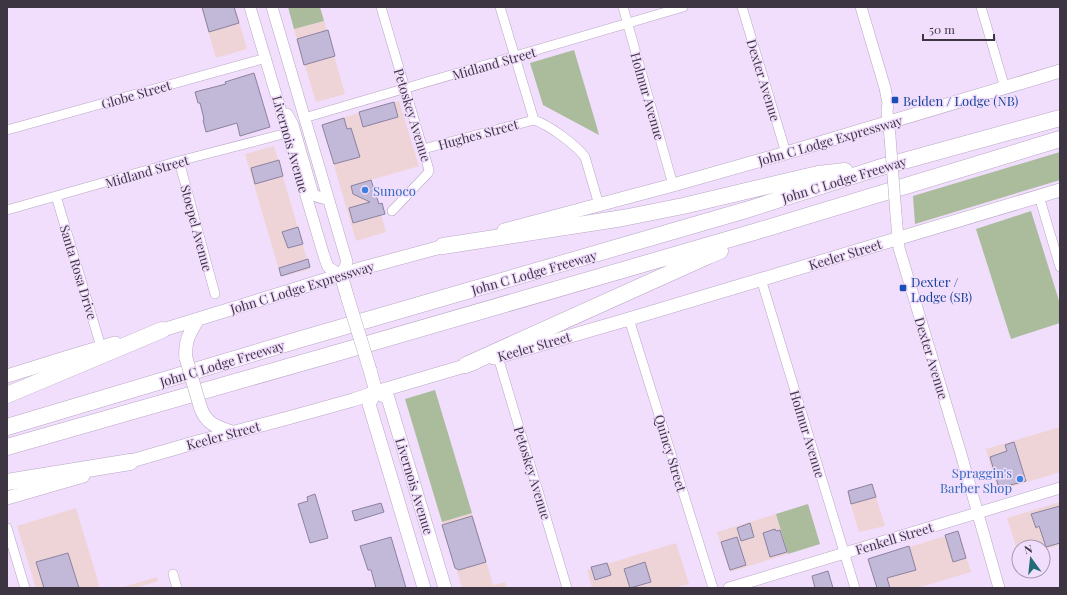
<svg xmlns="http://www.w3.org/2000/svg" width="1067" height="595" viewBox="0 0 1067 595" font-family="'Playfair Display',serif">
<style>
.commercial{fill:#efd4d7}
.green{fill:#aabc9b}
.building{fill:#c2b8d8;stroke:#8b82a0}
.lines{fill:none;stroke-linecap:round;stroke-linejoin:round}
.minor-casing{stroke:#b9a7c4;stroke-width:10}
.tertiary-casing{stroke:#b9a7c4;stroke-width:12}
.secondary-casing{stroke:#b9a7c4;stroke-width:14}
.motorway-casing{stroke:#b9a7c4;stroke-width:17}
.minor{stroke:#fff;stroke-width:9}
.tertiary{stroke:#fff;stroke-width:11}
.secondary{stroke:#fff;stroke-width:13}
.motorway{stroke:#fff;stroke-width:16}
.tertiary-bridge-casing{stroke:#b9a7c4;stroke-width:12;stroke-linecap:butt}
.secondary-bridge-casing{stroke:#b9a7c4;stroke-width:14;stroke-linecap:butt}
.tertiary-bridge{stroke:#fff;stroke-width:11}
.secondary-bridge{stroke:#fff;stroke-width:13}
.transit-dot{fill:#1a4fb4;stroke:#f1ddfc;stroke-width:1.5}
.shop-dot{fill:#3f7fe0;stroke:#f1ddfc;stroke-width:1.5}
.labels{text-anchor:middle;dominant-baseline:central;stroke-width:3;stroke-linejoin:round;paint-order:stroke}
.street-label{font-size:13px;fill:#3d3642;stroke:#f1ddfc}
.transit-label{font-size:13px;fill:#164399;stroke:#f1ddfc;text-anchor:start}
.shop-label{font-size:13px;fill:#366cbe;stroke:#f1ddfc;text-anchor:start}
</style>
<rect width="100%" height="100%" fill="#f1ddfc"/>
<path class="commercial" d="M201,7H235L247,49L216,58Z
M324,21L345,94L316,102L294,29Z
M399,101L419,166L371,180L386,232L356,241L322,124Z
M274,146L310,269L281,277L245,154Z
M1060,427V472L998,491L986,449Z
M872,484L885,526L859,532L847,492Z
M1060,502V545L1043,550V547H1019V556L1007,518Z
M76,508L100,588H36L17,526Z
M472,513L493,585L505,582L507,588H462L442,522Z
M776,514L788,554L730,572L717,532Z
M959,532L971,572L917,588H878L869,559Z
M676,543L689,584L675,588H592L587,570Z
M157,577L158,581L136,588H120Z"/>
<path class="green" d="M288,7H320L324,21L294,29Z
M574,50L596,124L599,135L543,105L530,63Z
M1060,152V180L915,224L913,196Z
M1031,211L1060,304V323L1011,339L976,229Z
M435,390L472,513L442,522L405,399Z
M808,504L820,544L788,554L776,514Z"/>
<path class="building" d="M202,7H234L239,23L209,32Z
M328,30L335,56L304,65L297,39Z
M254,73L270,127L240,136L237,123L206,132L203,120L204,119L200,103H198L195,92L226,84L225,82Z
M394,102L398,117L363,127L359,112Z
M344,118L347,129L351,128L360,157L334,164L322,125Z
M279,160L283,176L255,184L251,168Z
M371,180L379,204L382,203L385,214L353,223L349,208L370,202L353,194L351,186Z
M298,227L303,244L288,248L282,232Z
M308,259L310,267L281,276L279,268Z
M1014,442L1026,481L999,488L990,457L1007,451L1005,445Z
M872,484L876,497L851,504L848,491Z
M315,494L328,538L310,543L298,504L308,501L307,497Z
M381,503L384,512L355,521L352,511Z
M1060,506V543L1046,547L1039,526L1036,528L1031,514Z
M472,516L486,562L459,570L455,568L442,525Z
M750,523L754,537L741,541L737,528Z
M775,529L776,531L780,530L787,552L770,557L763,533Z
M958,531L966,558L953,562L945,535Z
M391,537L406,588H376L371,570H368L360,546Z
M737,537L746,565L730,570L721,542Z
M909,546L916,570L887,578L890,588H877L868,559Z
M68,553L79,588H44L36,562Z
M645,562L651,582L630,588L624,569Z
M607,563L611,575L595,580L591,567Z
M828,571L833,588H815L812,576Z"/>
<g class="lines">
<defs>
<path id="minor" d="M381,7L429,170L428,173L392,211
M500,7L534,120
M623,7L673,185
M742,7L786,153
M981,7L1005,88
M304,118L683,7
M534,120C549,125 575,144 585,157L599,205
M7,130L266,58
M423,149L534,120
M179,161L215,294
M56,196L101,347
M1039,196L1060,267
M7,210L179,161L287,133
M761,279L855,588
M629,319L713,588
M498,357L567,588
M7,528L25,588
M173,574L177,588"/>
<path id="tertiary" d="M250,7L324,256L328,267L341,275L347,262L272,7
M861,7L885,88L888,103L887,111L890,137
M287,114L293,125L313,194C318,198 322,198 328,199
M896,215L899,248L961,454L999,588
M729,588L1060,488"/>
<path id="secondary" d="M504,230L673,185L786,153L1060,71
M341,275L348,299
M153,333L286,292L363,268L452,244
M186,358C184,341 190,333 198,319
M494,358L629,319L1060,190
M370,370L376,392L388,398L445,588
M7,376L68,357L115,343
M376,392L369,404L424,588
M200,406C205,423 216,427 232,432
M121,464L197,442L288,418L353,400L376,392L475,363
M7,498L83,476"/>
<path id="motorway" d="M443,246L623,218L683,206L818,174L845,171
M466,365L708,256L720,251
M7,395L162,330
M7,427L298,340L746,210L878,168L1060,118
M7,447L333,354L754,232L1060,139
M7,482L130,462"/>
</defs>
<use href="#minor" class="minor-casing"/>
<use href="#tertiary" class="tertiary-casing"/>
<use href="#secondary" class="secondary-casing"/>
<use href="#motorway" class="motorway-casing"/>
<use href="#minor" class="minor"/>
<use href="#tertiary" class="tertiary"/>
<use href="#secondary" class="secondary"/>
<use href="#motorway" class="motorway"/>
<defs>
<path id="tertiary-bridge" d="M890,137L896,215"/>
<path id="secondary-bridge" d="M348,299L370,370
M186,358L200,406"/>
</defs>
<use href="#tertiary-bridge" class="tertiary-bridge-casing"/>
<use href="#secondary-bridge" class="secondary-bridge-casing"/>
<use href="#tertiary-bridge" class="tertiary-bridge"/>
<use href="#secondary-bridge" class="secondary-bridge"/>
</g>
<g class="transit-dot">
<rect x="891" y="96" width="8" height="8" rx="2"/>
<rect x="899" y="284" width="8" height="8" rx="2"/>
</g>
<g class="shop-dot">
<circle cx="365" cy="190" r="4"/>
<circle cx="1020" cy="479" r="4"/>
</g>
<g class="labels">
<g class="street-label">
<text transform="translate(494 63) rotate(-16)">Midland Street</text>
<text transform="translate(764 80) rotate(73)">Dexter Avenue</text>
<text transform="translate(136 94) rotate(-16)">Globe Street</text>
<text transform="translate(648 96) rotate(74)">Holmur Avenue</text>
<text transform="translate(413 115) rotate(73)">Petoskey Avenue</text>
<text transform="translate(478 134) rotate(-15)">Hughes Street</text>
<text transform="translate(830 140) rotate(-16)">John C Lodge Expressway</text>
<text transform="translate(291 144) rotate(74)">Livernois Avenue</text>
<text transform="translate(147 171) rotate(-16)">Midland Street</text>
<text transform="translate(844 179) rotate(-17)">John C Lodge Freeway</text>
<text transform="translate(197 228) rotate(75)">Stoepel Avenue</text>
<text transform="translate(845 254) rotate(-17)">Keeler Street</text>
<text transform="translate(79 272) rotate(73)">Santa Rosa Drive</text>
<text transform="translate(534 272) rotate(-16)">John C Lodge Freeway</text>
<text transform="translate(302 287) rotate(-17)">John C Lodge Expressway</text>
<text transform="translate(534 346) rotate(-16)">Keeler Street</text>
<text transform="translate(932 358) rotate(73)">Dexter Avenue</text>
<text transform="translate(222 363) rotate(-17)">John C Lodge Freeway</text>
<text transform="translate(808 434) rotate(73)">Holmur Avenue</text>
<text transform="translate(223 435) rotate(-15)">Keeler Street</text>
<text transform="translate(671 453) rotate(73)">Quincy Street</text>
<text transform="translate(533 473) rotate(73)">Petoskey Avenue</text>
<text transform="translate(415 486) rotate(73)">Livernois Avenue</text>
<text transform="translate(894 538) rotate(-17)">Fenkell Street</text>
</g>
<g class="transit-label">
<text x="903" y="100">Belden / Lodge (NB)</text>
<text x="911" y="281">Dexter /<tspan x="911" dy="15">Lodge (SB)</tspan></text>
</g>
<g class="shop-label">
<text x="373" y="190">Sunoco</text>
<text x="1012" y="472" text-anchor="end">Spraggin's<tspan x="1012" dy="15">Barber Shop</tspan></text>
</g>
</g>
<rect width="1067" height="595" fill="none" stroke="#3d3642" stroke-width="16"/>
<g transform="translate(1031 559) rotate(345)"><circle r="19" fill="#f1ddfc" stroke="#a99ab2"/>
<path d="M0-3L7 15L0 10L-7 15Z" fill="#236b77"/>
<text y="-6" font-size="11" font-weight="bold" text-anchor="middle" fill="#3d3642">N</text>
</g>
<path d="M923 34v6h71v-6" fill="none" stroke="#3d3642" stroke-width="2"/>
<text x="929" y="34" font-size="12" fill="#3d3642" stroke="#f1ddfc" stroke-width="3" paint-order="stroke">50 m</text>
</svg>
